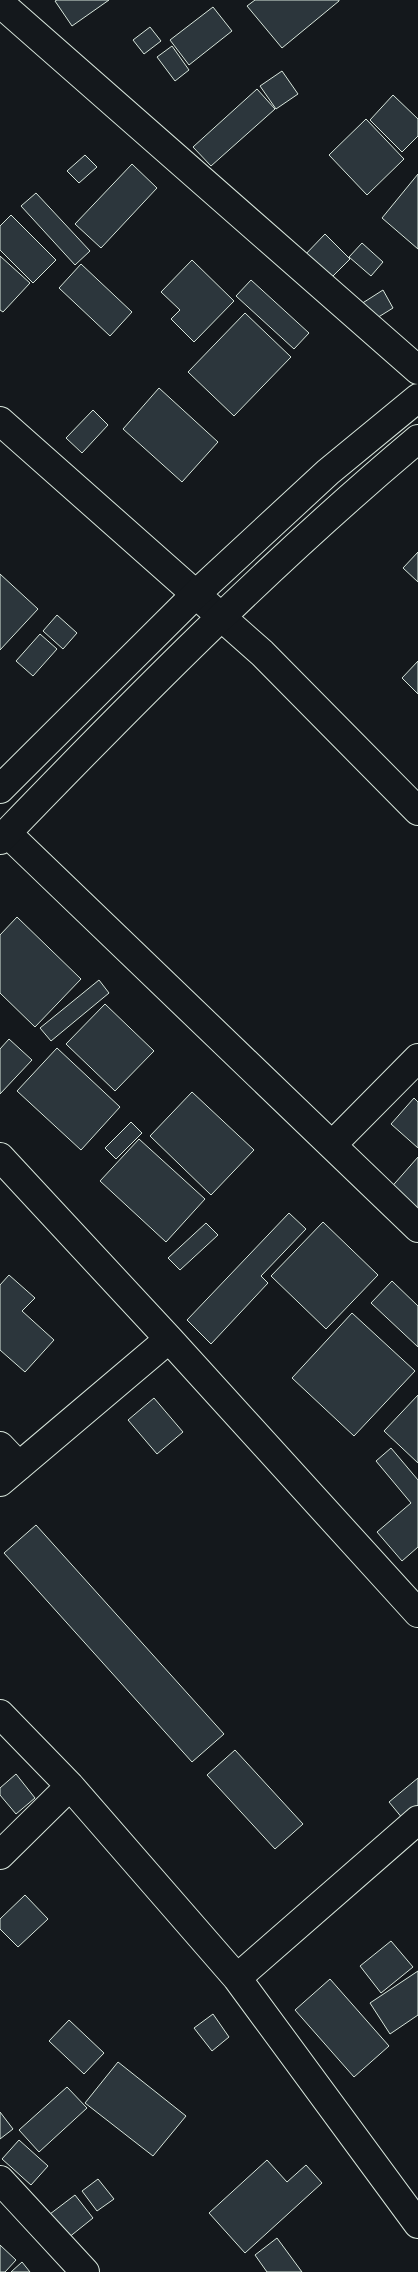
<svg xmlns="http://www.w3.org/2000/svg" width="418" height="2272" viewBox="0 0 418 2272" font-family="'Varela Round',sans-serif">
<style>
.building{fill:#2c363c;stroke:#d8e6dc}
.lines{fill:none;stroke-linecap:round;stroke-linejoin:round}
.minor-casing{stroke:#d8e6dc;stroke-width:30}
.secondary-casing{stroke:#d8e6dc;stroke-width:30}
.minor{stroke:#14181c;stroke-width:28}
.secondary{stroke:#14181c;stroke-width:28}
</style>
<rect width="100%" height="100%" fill="#14181c"/>
<path class="building" d="M57,0H109L72,26L55,1Z
M255,0H339V1L282,48L247,6Z
M213,7L232,31L189,65L170,40Z
M150,27L161,41L144,54L133,40Z
M172,46L189,70L175,81L157,57Z
M282,71L298,94L276,109L260,86Z
M257,89L275,109L211,166L193,147Z
M393,95L418,119V136L402,152L370,120Z
M366,119L404,159L367,195L329,155Z
M85,155L97,167L79,183L67,171Z
M132,164L157,188L101,248L75,224Z
M418,174V249L382,218Z
M36,193L90,251L75,265L21,206Z
M11,215L56,260L33,283L0,250V226Z
M325,234L350,259L328,281L303,257Z
M362,243L383,262L371,276L349,257Z
M0,256L30,283L3,312L0,310Z
M192,260L234,301L194,342L171,319L180,310L161,292Z
M81,264L132,312L110,336L59,288Z
M251,280L309,333L294,349L236,296Z
M383,290L393,308L372,321L361,304Z
M245,313L291,357L234,416L188,372Z
M159,388L218,442L182,482L123,429Z
M93,410L108,425L82,453L66,438Z
M418,552V582L403,568Z
M0,574L38,609L0,650Z
M57,615L77,633L63,649L43,631Z
M40,634L57,649L33,676L16,661Z
M418,661V694L402,678Z
M17,917L81,979L35,1027L0,993V935Z
M99,980L109,993L51,1041L40,1028Z
M105,1004L154,1051L115,1091L66,1044Z
M9,1039L32,1060L0,1094V1049Z
M57,1048L120,1107L81,1150L17,1091Z
M192,1092L254,1150L211,1195L150,1136Z
M414,1098L418,1102V1148L391,1124Z
M131,1122L142,1133L116,1159L105,1148Z
M139,1139L205,1199L166,1242L100,1181Z
M418,1157V1218L388,1191Z
M289,1213L306,1229L261,1276L268,1283L211,1344L187,1320Z
M323,1222L378,1275L326,1329L271,1276Z
M206,1223L218,1235L180,1270L168,1258Z
M9,1275L35,1298L22,1311L54,1340L25,1372L0,1350V1285Z
M392,1281L418,1306V1347L371,1303Z
M352,1313L415,1371L354,1436L292,1378Z
M418,1395V1463L384,1431Z
M154,1398L183,1432L157,1454L128,1420Z
M391,1448L418,1480V1547L402,1561L377,1532L411,1503L376,1461Z
M36,1525L224,1734L192,1762L4,1553Z
M235,1750L303,1824L275,1849L207,1775Z
M16,1774L35,1798L16,1814L0,1795V1788Z
M418,1778V1816L408,1825L389,1802Z
M25,1895L48,1919L18,1947L0,1929V1919Z
M391,1941L413,1967L381,1993L360,1966Z
M418,1971V2015L390,2034L370,2003Z
M330,1979L389,2046L354,2077L295,2010Z
M213,2014L229,2037L212,2051L194,2028Z
M69,2020L104,2053L84,2074L49,2041Z
M118,2062L186,2116L153,2156L85,2103Z
M67,2087L87,2108L39,2152L19,2130Z
M0,2112L13,2129L0,2139Z
M19,2140L48,2166L31,2185L2,2159Z
M267,2160L287,2182L306,2165L322,2183L245,2253L209,2213Z
M98,2179L114,2199L97,2211L82,2191Z
M75,2195L93,2218L68,2238L50,2214Z
M277,2238L302,2272H267L255,2255Z
M0,2245L16,2260L5,2272H0Z
M22,2262L30,2272H11Z"/>
<g class="lines">
<defs>
<path id="minor" d="M0,3L418,370
M0,421L262,653L418,811
M7,833L418,1228
M332,1145L418,1058
M0,1157L169,1339L418,1613
M0,1446L19,1466
M0,1482L169,1339
M0,1714L70,1786L237,1978L418,2224
M0,1855L70,1786
M237,1978L418,1820
M0,2180L85,2272"/>
<path id="secondary" d="M0,789L195,595L328,472L418,398
M0,840C134,701 270,563 418,439"/>
</defs>
<use href="#minor" class="minor-casing"/>
<use href="#secondary" class="secondary-casing"/>
<use href="#minor" class="minor"/>
<use href="#secondary" class="secondary"/>
</g>
</svg>
